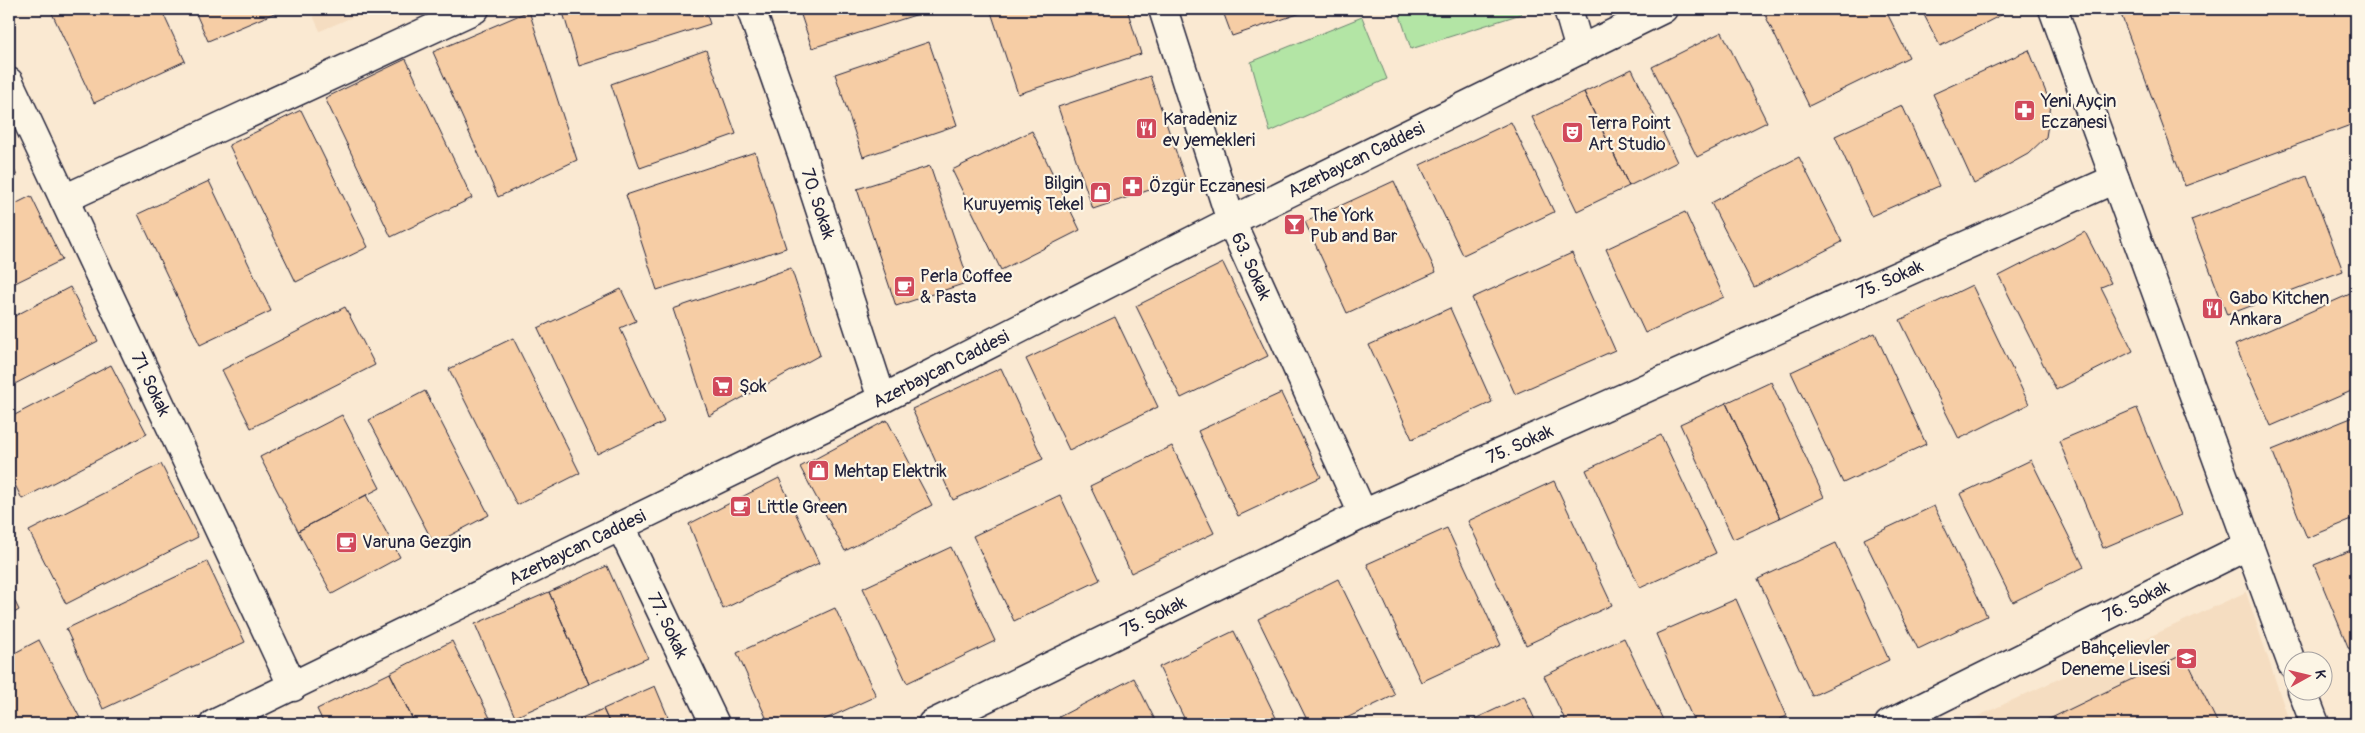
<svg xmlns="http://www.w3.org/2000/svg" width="2365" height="733" viewBox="0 0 2365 733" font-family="Pangolin,sans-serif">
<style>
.built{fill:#f5ddc1}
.green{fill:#b3e5a5;stroke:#6a8470}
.building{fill:#f6cda5;stroke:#22223b}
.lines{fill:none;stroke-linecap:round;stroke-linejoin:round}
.street-casing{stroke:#22223b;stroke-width:31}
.street{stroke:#fcf5e5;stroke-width:28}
.labels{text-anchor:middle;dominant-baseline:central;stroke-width:4.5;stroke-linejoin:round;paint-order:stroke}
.poi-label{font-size:18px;fill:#22223b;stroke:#fcf5e5;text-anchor:start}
.street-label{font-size:18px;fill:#22223b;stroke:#fcf5e5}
</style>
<rect width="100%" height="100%" fill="#fae9d2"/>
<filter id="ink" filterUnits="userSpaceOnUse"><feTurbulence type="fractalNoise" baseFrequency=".02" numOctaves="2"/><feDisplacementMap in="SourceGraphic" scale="10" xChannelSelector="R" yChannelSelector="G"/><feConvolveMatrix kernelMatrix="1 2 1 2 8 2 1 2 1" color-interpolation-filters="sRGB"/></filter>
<g filter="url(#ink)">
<path class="built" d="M310,9H371L320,31Z
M2246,592L2290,724H1961Z"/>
<path class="green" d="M1398,9H1519L1521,14L1411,49Z
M1362,17L1387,79L1270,132L1251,62Z"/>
<path class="building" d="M50,9H161L185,61L94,103Z
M194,9H284L208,41Z
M562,9H705L710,24L579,66Z
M799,9H934L812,48Z
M990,9H1127L1141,54L1018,94Z
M1222,9H1313L1232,36Z
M1773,9H1885L1909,57L1809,106L1764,13Z
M1921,9H2013L1940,46Z
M2119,9H2356V123L2185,186Z
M529,11L577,160L498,197L433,52Z
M1722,32L1767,122L1697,157L1652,67Z
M929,42L957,125L863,157L835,74Z
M706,50L736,134L640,168L611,84Z
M2029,50L2051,105L2046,137L2028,154L1974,184L1933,94Z
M406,59L472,198L391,237L325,98Z
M1632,69L1677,162L1629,186L1584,92Z
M1150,76L1185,178L1093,209L1058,107Z
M1584,92L1629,186L1577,211L1532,117Z
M1902,105L1939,186L1871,216L1835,136Z
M301,110L368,247L296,282L229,145Z
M1511,122L1554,212L1463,255L1420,165Z
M1032,131L1080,230L1001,270L952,170Z
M755,152L786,248L657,290L626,195Z
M1799,157L1842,242L1754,287L1711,203Z
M9,159L17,176L9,180Z
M930,166L969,282L896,306L857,189Z
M2307,176L2343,271L2227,315L2191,220Z
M209,181L271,311L200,345L138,214Z
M1394,181L1436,272L1347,313L1305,222Z
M31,196L62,260L9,286V207Z
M1685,212L1724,297L1645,333L1606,249Z
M2085,232L2111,283L2101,287L2133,351L2056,390L1999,276Z
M1572,253L1615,350L1515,394L1472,298Z
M1223,263L1268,356L1181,398L1136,306Z
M791,268L820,355L709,416L673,309Z
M1972,285L2029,404L1959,439L1900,320Z
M70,287L98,341L9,387V319Z
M621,289L636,321L620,328L664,422L597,454L538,328Z
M2350,294L2356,309V389L2271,426L2235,345Z
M345,307L375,365L251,428L222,370Z
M1450,308L1492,402L1412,439L1369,345Z
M1115,317L1158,407L1069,450L1026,359Z
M1875,333L1926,444L1843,483L1791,372Z
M513,338L580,473L517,505L449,369Z
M111,365L147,434L22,499L9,473V418Z
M1001,368L1043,459L953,500L912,409Z
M1771,382L1824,497L1780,518L1726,403Z
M425,391L489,515L434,544L369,420Z
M1281,393L1321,477L1238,516L1198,431Z
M1726,403L1780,518L1733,539L1680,424Z
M2137,408L2181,515L2103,548L2059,441Z
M342,415L380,488L298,531L260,457Z
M2356,416V518L2307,538L2272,450Z
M887,420L932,505L845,551L800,467Z
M1661,435L1716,553L1640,588L1586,470Z
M1172,446L1214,533L1131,573L1090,486Z
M2031,460L2084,567L2013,602L1960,494Z
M161,464L198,537L66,604L29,531Z
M779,478L819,563L723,609L689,524Z
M1554,481L1612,605L1526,645L1468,521Z
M366,495L400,557L332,594L298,531Z
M1060,495L1100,580L1014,621L973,536Z
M1934,506L1987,616L1918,649L1864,539Z
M1447,528L1501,645L1421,682L1367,564Z
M1836,543L1889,660L1812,696L1758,579Z
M951,547L995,641L907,683L863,588Z
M2356,548V646L2349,649L2314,565Z
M207,562L245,642L103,709L66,629Z
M607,566L648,658L589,684L549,592Z
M1338,579L1395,695L1334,724H1309L1258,619Z
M9,589L19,610L9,616Z
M549,592L589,684L515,717L475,624Z
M1736,599L1787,716L1768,724H1695L1656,634Z
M835,608L876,696L815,724H769L737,653Z
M1234,631L1279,724H1187L1159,667Z
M1624,638L1665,724H1567L1544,676Z
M39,640L80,718L67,724H9V656Z
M452,641L493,724H415L390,673Z
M2184,654L2218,724H2039Z
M390,673L415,724H324L317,709Z
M1134,678L1157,724H1062L1059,717Z
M655,686L671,724H610L603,709Z
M1524,696L1537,724H1464Z
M603,709L610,724H567Z"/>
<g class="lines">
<defs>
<g id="street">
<path id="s1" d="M751,9L801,151L882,399"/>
<path id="s2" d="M1163,9L1231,221L1363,514"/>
<path d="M1568,9L1580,50"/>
<path d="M2053,9L2292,664"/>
<path id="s3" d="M9,82L293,687"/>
<path d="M64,199L475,9"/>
<path id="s4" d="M621,527L715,724"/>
<path d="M2302,690L2315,724"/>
<path id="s5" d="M214,724L882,399L1231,221L1663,9"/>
<path id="s6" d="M932,724L1363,514L2115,179"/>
<path id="s7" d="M1889,724L2249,545"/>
</g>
</defs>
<use href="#street" class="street-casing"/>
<use href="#street" class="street"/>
</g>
</g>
<defs>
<symbol id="pharmacy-square" viewBox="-11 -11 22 22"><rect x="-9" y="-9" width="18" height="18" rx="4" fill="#d1495b" stroke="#fcf5e5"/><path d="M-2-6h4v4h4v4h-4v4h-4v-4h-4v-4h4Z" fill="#fff"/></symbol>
<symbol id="restaurant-square" viewBox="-11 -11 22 22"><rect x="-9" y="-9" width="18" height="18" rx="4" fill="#d1495b" stroke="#fcf5e5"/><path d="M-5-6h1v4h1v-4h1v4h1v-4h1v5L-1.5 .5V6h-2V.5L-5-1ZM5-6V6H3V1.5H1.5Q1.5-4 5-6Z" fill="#fff"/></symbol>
<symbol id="theatre-square" viewBox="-11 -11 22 22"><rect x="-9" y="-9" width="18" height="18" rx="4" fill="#d1495b" stroke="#fcf5e5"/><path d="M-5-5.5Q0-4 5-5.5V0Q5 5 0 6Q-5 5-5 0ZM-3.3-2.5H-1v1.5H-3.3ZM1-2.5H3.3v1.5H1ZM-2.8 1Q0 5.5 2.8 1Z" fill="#fff"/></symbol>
<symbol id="shop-square" viewBox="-11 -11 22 22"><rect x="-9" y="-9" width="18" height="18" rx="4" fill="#d1495b" stroke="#fcf5e5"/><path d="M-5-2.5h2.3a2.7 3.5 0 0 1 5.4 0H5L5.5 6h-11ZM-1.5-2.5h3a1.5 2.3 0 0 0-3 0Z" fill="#fff"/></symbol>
<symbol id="bar-square" viewBox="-11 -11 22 22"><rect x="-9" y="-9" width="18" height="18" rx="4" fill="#d1495b" stroke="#fcf5e5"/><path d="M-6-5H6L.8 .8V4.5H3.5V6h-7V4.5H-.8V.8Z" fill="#fff"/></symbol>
<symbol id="cafe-square" viewBox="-11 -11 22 22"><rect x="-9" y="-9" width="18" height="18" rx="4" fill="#d1495b" stroke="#fcf5e5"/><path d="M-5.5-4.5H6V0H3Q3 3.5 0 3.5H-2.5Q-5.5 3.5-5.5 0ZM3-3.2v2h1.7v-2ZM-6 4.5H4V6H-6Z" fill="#fff"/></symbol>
<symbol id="supermarket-square" viewBox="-11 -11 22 22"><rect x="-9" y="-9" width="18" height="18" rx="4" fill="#d1495b" stroke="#fcf5e5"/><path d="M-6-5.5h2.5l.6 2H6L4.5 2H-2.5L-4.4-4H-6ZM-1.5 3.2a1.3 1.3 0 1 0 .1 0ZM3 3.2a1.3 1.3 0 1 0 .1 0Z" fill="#fff"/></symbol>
<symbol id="school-square" viewBox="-11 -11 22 22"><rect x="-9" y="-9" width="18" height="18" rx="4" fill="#d1495b" stroke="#fcf5e5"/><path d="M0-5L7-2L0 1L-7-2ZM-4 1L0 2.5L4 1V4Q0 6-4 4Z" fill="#fff"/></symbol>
</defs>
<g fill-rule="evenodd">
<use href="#pharmacy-square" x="2012" y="98" width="25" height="25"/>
<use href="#restaurant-square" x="1134" y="116" width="25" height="25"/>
<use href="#theatre-square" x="1560" y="120" width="25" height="25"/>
<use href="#pharmacy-square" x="1120" y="174" width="25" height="25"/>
<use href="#shop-square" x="1088" y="180" width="25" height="25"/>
<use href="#bar-square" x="1282" y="212" width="25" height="25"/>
<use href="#cafe-square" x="892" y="274" width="25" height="25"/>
<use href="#restaurant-square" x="2200" y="296" width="25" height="25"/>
<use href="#supermarket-square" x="710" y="374" width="25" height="25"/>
<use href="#shop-square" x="806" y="458" width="25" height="25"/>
<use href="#cafe-square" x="728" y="494" width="25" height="25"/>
<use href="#cafe-square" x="334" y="530" width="25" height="25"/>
<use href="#school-square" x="2174" y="646" width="25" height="25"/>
</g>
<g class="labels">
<g class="poi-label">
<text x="2041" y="101">Yeni Ayçin<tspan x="2041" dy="21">Eczanesi</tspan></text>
<text x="1163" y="119">Karadeniz<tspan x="1163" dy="21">ev yemekleri</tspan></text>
<text x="1588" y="123">Terra Point<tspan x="1588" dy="21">Art Studio</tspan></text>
<text x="1084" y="183" text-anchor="end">Bilgin<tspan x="1084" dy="21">Kuruyemiş Tekel</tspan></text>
<text x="1149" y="186">Özgür Eczanesi</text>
<text x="1310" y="215">The York<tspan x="1310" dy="21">Pub and Bar</tspan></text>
<text x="920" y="276">Perla Coffee<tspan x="920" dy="21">&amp; Pasta</tspan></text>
<text x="2229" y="298">Gabo Kitchen<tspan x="2229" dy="21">Ankara</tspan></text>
<text x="739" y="386">Şok</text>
<text x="834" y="471">Mehtap Elektrik</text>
<text x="757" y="507">Little Green</text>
<text x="362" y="542">Varuna Gezgin</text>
<text x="2170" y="648" text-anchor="end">Bahçelievler<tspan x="2170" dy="21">Deneme Lisesi</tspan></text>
</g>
<g class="street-label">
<text stroke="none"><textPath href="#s5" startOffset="1274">Azerbaycan Caddesi</textPath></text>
<text stroke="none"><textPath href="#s1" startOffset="206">70. Sokak</textPath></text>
<text stroke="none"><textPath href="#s2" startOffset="272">63. Sokak</textPath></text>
<text stroke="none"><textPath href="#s6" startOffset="1056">75. Sokak</textPath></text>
<text stroke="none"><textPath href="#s5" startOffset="809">Azerbaycan Caddesi</textPath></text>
<text stroke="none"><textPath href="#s3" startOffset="334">71. Sokak</textPath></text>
<text stroke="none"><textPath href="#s6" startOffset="651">75. Sokak</textPath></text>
<text stroke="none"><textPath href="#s5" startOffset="404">Azerbaycan Caddesi</textPath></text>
<text stroke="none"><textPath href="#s7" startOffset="276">76. Sokak</textPath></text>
<text stroke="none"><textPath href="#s6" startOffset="246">75. Sokak</textPath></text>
<text stroke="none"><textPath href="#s4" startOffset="109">77. Sokak</textPath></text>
</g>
</g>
<rect width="2365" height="733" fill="none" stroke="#fcf5e5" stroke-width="30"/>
<rect x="15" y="15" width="2335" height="703" fill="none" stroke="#22223b" stroke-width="2" filter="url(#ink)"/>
<g transform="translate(2308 676) rotate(82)"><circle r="24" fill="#fcf5e5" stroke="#a5a1a1"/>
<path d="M0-4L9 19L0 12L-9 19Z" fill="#d1495b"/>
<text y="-8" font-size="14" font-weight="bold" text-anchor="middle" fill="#22223b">K</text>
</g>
</svg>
